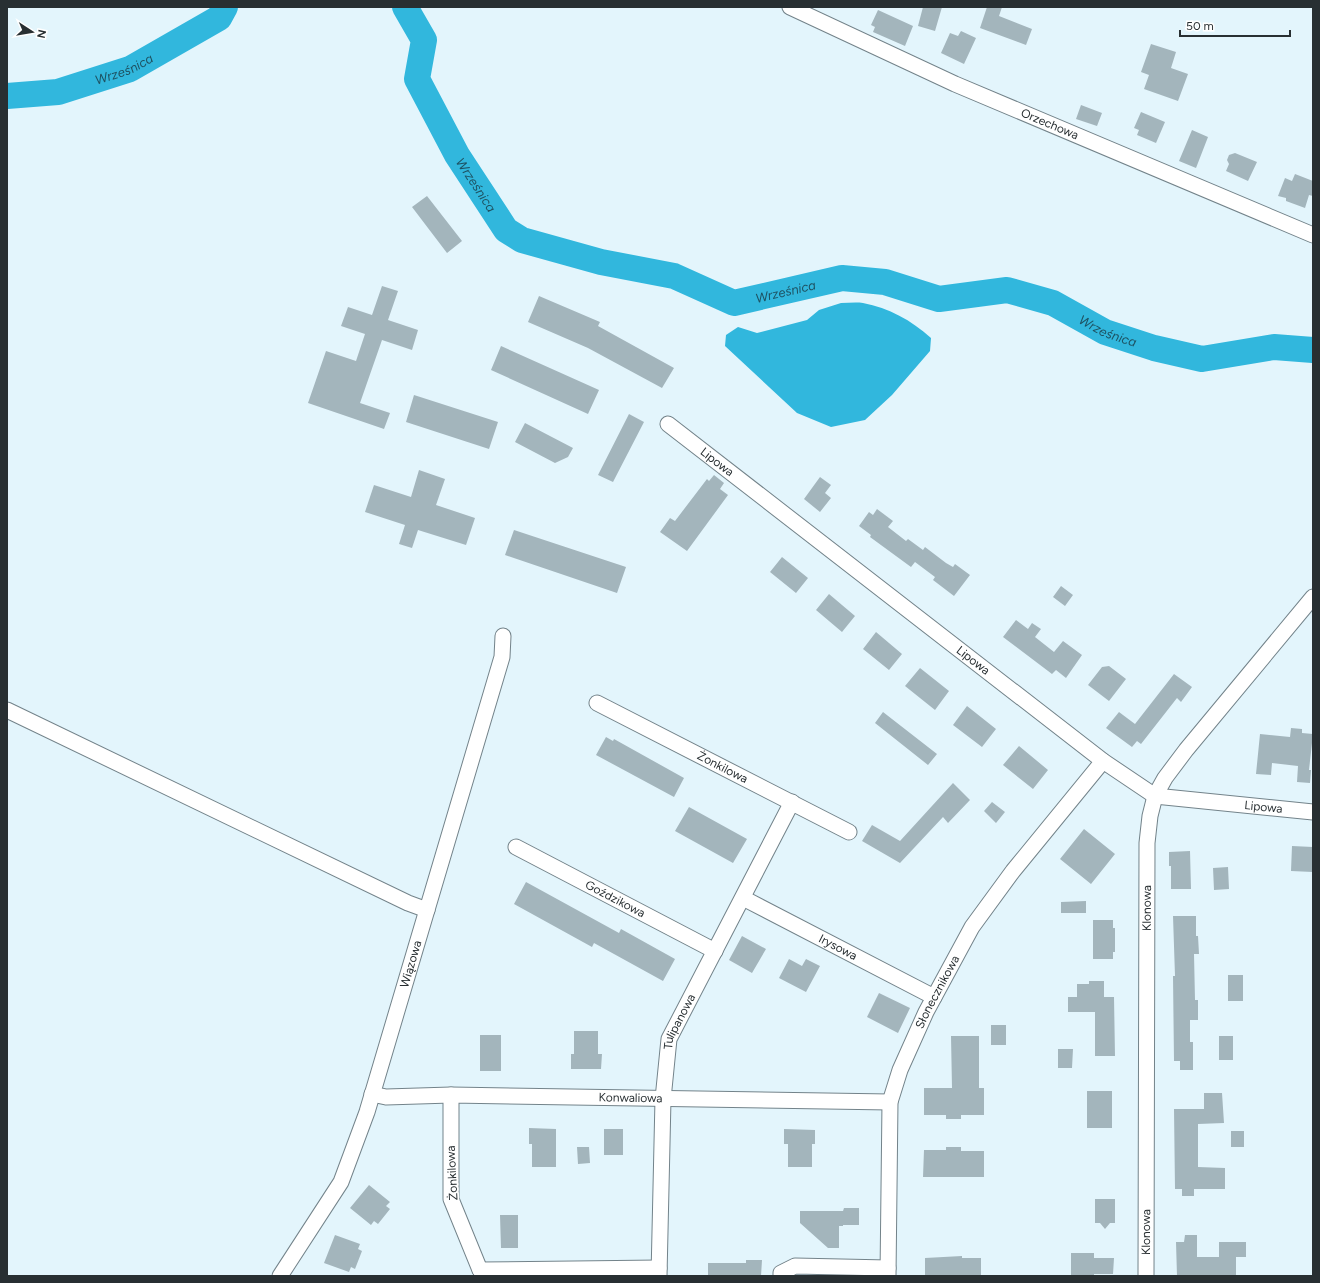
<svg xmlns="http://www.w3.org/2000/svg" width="1320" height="1283" viewBox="0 0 1320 1283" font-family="Figtree,sans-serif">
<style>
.water{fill:#31b7dd}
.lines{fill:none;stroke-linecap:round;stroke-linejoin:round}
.river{stroke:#31b7dd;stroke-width:26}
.building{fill:#a3b5bc}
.street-casing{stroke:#73838a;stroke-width:17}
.street{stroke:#fff;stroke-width:15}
.labels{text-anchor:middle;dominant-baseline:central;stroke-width:3.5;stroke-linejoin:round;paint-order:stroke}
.street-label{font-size:12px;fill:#282f32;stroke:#fff}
.water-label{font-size:13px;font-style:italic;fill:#1e5262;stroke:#fff}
</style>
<rect width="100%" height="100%" fill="#e3f5fc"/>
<path class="water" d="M841,303C848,303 856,302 863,303C889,308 911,320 931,338L930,351L892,395L865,420L831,427L797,413L725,346L726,335L738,327L757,333L807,320L819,310Z"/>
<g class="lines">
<g class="river">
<path id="s1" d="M405,7L424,40L417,79L457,155L506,230L522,240L601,262L674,276L734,303L842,278L885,282L939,299L1007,290L1053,303L1105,332L1154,348L1202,359L1274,347L1313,350"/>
<path id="s2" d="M7,96L58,92L130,69L219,18L225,7"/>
</g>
</g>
<path class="building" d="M923,7H942L935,31L918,26Z
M987,7H1002L999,16L1032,29L1026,45L980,28Z
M878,10L913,26L905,46L873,32L875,27L871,25Z
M961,31L976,38L964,64L941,53L950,33L958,36Z
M1151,44L1176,52L1171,68L1188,74L1178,101L1144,89L1149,75L1141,72Z
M1081,105L1102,113L1097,126L1076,119Z
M1141,112L1165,122L1156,143L1137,135L1139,130L1134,128Z
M1192,130L1208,137L1196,168L1179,161Z
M1235,153L1257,162L1248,181L1226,171L1229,164L1227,160L1229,155Z
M1295,174L1313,181V196L1309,195L1305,208L1286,201V198L1278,196L1285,178L1292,181Z
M427,196L462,241L447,253L412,207Z
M382,286L398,291L388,320L418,330L412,350L382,340L360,403L390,413L384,429L308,403L326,351L356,361L365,334L341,326L348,307L372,315Z
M539,296L600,322L598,326L674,368L662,388L588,348L528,322Z
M501,346L599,390L588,414L491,370Z
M414,395L498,422L489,449L406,422Z
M629,414L644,422L613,482L598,475Z
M525,423L573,448L568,457L555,463L515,442Z
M419,470L445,479L436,505L475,518L466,545L418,530L412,548L399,544L405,525L365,512L374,485L411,497Z
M714,475L724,483L720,489L728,495L687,551L660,532L670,518L675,521L707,479L709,481Z
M820,477L831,485L825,493L831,498L820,512L804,499Z
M877,509L893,521L888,527L906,541L908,539L923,550L925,547L946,563L953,567L955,564L970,575L954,596L933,580L935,577L915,562L911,567L870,537L871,535L859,526L869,512L873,515Z
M514,530L626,567L617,593L505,555Z
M782,557L808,578L796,593L770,572Z
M1061,586L1073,595L1065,606L1053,597Z
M829,594L855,616L842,632L816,610Z
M1016,620L1028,629L1032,623L1041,629L1035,637L1054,652L1063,641L1082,655L1066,678L1056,670L1052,674L1003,637Z
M876,632L902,654L889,670L863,649Z
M1109,666L1126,679L1109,701L1088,685L1102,667Z
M920,668L949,691L935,710L905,686Z
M1174,674L1192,687L1181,702L1177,698L1141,744L1137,741L1132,747L1106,728L1119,712L1135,724Z
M967,706L996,729L982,747L953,725Z
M883,712L937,754L928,765L875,723Z
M1291,728L1302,729V733L1313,734L1309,770H1311L1310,783L1297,782L1298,766L1272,763L1271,775L1256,774L1260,734L1290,737Z
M606,737L613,741L614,739L684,778L674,797L596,755Z
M1019,746L1048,770L1033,789L1003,765Z
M953,783L970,800L948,823L943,817L900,863L862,841L872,825L900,841Z
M992,802L1005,812L996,823L984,811Z
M689,807L747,839L733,863L675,831Z
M1084,829L1115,854L1091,884L1060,859Z
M1292,846L1313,847V872L1291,871Z
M1190,851L1191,889H1171V866H1169V852Z
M1228,867L1229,889L1214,890L1213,868Z
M526,882L619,933L621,929L675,959L663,981L594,943L592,947L514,904Z
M1086,901V913H1061V902Z
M1173,916H1196V936H1198L1199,954H1194L1195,1000H1198V1020H1190V1042H1193V1070H1180V1061H1174L1173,976H1175Z
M1093,920H1113V928H1115V952H1113V959H1093Z
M742,936L766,949L752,973L729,960Z
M789,959L802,966L806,959L820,966L806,992L779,978Z
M1228,975H1243V1001H1228Z
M1089,981H1104V997H1114L1115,1056H1095V1012H1068V997H1077V984H1089Z
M879,993L910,1008L898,1033L867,1017Z
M991,1025H1006V1045H991Z
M574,1031H598V1054H602L601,1069H571V1054H574Z
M480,1035H501V1071H480Z
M951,1036H979V1088H984V1115H961V1119H946V1115H924V1088H952Z
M1219,1036H1233V1060H1219Z
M1058,1049H1073L1072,1068H1058Z
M1087,1091H1112V1128H1087Z
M1204,1093H1222L1224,1123L1198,1124V1167L1225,1168V1189H1194V1196H1182V1189H1175L1174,1109H1204Z
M529,1128L556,1129V1167H532V1144H529Z
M604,1129H623V1155H604Z
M784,1129L815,1130V1144H812V1167H788V1144H784Z
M1231,1131H1244V1147H1231Z
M577,1147H589L590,1163L578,1164Z
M946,1147H961V1151H984V1177H923L924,1150H946Z
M369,1185L390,1202L386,1206L390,1209L378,1224L374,1221L371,1225L350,1208Z
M1095,1199H1115V1223H1110L1105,1229L1100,1223H1095Z
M844,1208H859V1225H843V1226H839V1248H828L800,1223V1211H843Z
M500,1215H518V1248H501Z
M335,1235L360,1244L358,1249L362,1251L355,1269L351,1267L349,1272L324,1263Z
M1185,1235H1197V1257H1219V1242H1246V1257H1236V1276H1177L1176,1242H1184Z
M1071,1253H1094V1258H1114L1113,1274H1094V1276H1071Z
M962,1256V1258H981V1276H925V1258Z
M746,1260H762L761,1276H708V1263H746Z"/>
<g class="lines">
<defs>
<g id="street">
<path id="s3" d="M790,7L955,84L1313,235"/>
<path id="s4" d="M668,424L1103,761L1155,796L1313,812"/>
<path id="s5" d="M597,703L849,832"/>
<path d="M7,710L408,903L427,910"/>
<path id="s6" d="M516,847L715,951"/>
<path id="s7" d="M743,898L934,997"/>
<path id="s8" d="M372,1094L386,1097L451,1095L890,1102"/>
<path d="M451,1095V1199L480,1270"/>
<path d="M480,1270L659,1268"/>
<path id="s9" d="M280,1276L341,1182L367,1112L502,657L503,636"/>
<path id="s10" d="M659,1276L663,1099L669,1039L792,802"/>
<path d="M781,1276V1273L795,1266L888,1268"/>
<path id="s11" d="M888,1276L890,1102L900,1070L926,1012L972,927L1013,871L1103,761"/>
<path id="s12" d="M1146,1276L1147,843L1150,816L1155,796L1165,778L1186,750L1313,597"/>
</g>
</defs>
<use href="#street" class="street-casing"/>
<use href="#street" class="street"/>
</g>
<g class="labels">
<g class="street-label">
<text stroke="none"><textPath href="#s3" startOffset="285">Orzechowa</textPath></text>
<text stroke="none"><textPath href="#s4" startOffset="62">Lipowa</textPath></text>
<text stroke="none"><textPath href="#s4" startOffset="386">Lipowa</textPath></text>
<text stroke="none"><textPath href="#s5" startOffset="141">Żonkilowa</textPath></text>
<text stroke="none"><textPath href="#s4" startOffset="722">Lipowa</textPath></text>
<text stroke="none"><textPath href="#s6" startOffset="112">Goździkowa</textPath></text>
<text stroke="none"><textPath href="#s12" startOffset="368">Klonowa</textPath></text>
<text stroke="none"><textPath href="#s7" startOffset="107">Irysowa</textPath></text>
<text stroke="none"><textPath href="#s9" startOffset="341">Wiązowa</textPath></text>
<text stroke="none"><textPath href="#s11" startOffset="294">Słonecznikowa</textPath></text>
<text stroke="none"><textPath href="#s10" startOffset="257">Tulipanowa</textPath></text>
<text stroke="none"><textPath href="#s8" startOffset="259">Konwaliowa</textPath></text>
<text transform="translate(452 1173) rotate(-93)">Żonkilowa</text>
<text stroke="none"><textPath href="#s12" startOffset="44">Klonowa</textPath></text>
</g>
<g class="water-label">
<text stroke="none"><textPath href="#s2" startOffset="121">Wrześnica</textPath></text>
<text stroke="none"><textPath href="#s1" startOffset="199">Wrześnica</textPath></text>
<text stroke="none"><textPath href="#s1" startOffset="547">Wrześnica</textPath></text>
<text stroke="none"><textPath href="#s1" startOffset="883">Wrześnica</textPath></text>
</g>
</g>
<rect width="1320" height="1283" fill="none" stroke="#282f32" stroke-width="16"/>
<g transform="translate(32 32) rotate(102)" stroke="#ffffff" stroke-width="3" paint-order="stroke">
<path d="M0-3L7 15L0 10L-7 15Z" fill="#282f32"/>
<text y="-6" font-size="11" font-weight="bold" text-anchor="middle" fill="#282f32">N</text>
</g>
<path d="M1180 30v6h110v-6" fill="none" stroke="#282f32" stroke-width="2"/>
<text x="1186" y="30" font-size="12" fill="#282f32" stroke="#ffffff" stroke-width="3" paint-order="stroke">50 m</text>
</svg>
